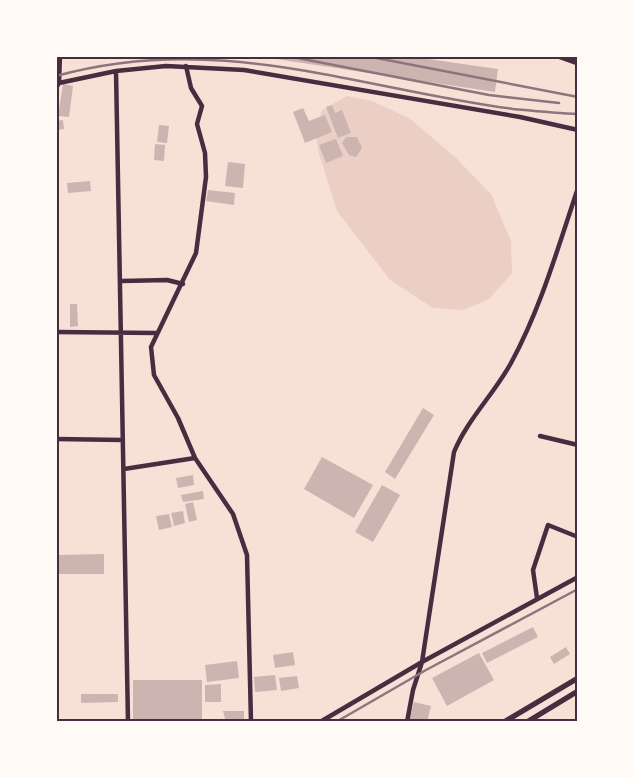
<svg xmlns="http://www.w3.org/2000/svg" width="634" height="778" viewBox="0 0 634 778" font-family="'PT Sans Narrow',sans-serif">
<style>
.green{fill:#ebcfc5}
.building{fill:#ccb4b1}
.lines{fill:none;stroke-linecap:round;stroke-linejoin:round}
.minor{stroke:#4a2c40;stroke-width:4.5}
.secondary{stroke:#4a2c40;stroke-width:5.5}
.rail{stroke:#8f747c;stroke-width:2.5}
.neatline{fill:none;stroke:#4a2c40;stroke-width:2}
</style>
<rect width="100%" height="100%" fill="#f7e1d7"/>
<path class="green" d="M347,96L372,101L409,118L455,157L491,194L511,241L512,273L489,299L464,310L433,308L390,280L337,211L319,154L315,131L322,110Z"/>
<path class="building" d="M256,56H407L498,69L495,92Z
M63,84L73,86L69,117L58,116Z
M332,105L335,113L342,110L351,133L338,138L326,107Z
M303,108L309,121L325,115L332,132L305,143L293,112Z
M63,120L64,129L56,130V121Z
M159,125L169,126L167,143L157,142Z
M346,137H357L362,148L356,157L349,155L342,143Z
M336,139L343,156L326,163L319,145Z
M155,144L165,145L164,161L154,160Z
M228,162L245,164L243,188L225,186Z
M90,181L91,191L68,193L67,183Z
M208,190L235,193L234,205L206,201Z
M70,304H77L78,326L70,327Z
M423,408L434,415L395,479L385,472Z
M322,457L373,485L354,518L304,489Z
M193,475L194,485L178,488L176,478Z
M382,485L400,495L373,542L355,532Z
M203,491L204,499L183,502L181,495Z
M193,502L197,520L189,522L185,504Z
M183,511L185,523L174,526L171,513Z
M169,514L172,527L159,530L156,516Z
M104,554V574H59V579H56V555Z
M533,627L538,637L487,663L482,653Z
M566,647L570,654L554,664L550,657Z
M293,652L295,665L275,668L273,655Z
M479,653L494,680L447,706L432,678Z
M237,661L239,678L207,682L205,665Z
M275,675L277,690L255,692L254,677Z
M297,676L299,688L281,691L279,678Z
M133,680H202V722H133Z
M221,684V702H205V685Z
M81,694H118V702L81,703Z
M414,702L431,706L427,722H409Z
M223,711H244V722H226Z"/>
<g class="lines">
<path class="minor" d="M186,66L191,88L202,106L197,124L205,153L206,177L196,253L151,347L154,375L178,418L195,458L233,514L247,555L251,722
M116,71L128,722
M59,83L116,71L166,66L244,70L520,117L578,130
M56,88L59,83L60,56
M122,281L167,280L183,284
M56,332L157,333
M540,436L578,445
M56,439L123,440
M124,469L195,458
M537,598L533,570L548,525L578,537
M320,722L422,662L578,577
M407,722L413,690L422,662L454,452C467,420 494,394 511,363C541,308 558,247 578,188"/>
<path class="secondary" d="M558,56L578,63
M504,722L578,678
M527,722L578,691"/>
<path class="rail" d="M287,56L489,95L559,103
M366,56L578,97
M56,76C219,31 355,88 513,109C535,111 556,113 578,114
M336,722L426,670L578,589"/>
</g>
<rect width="634" height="778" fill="none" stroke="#fffaf5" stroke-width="115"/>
<rect x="58" y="58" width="518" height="662" class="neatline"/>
</svg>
